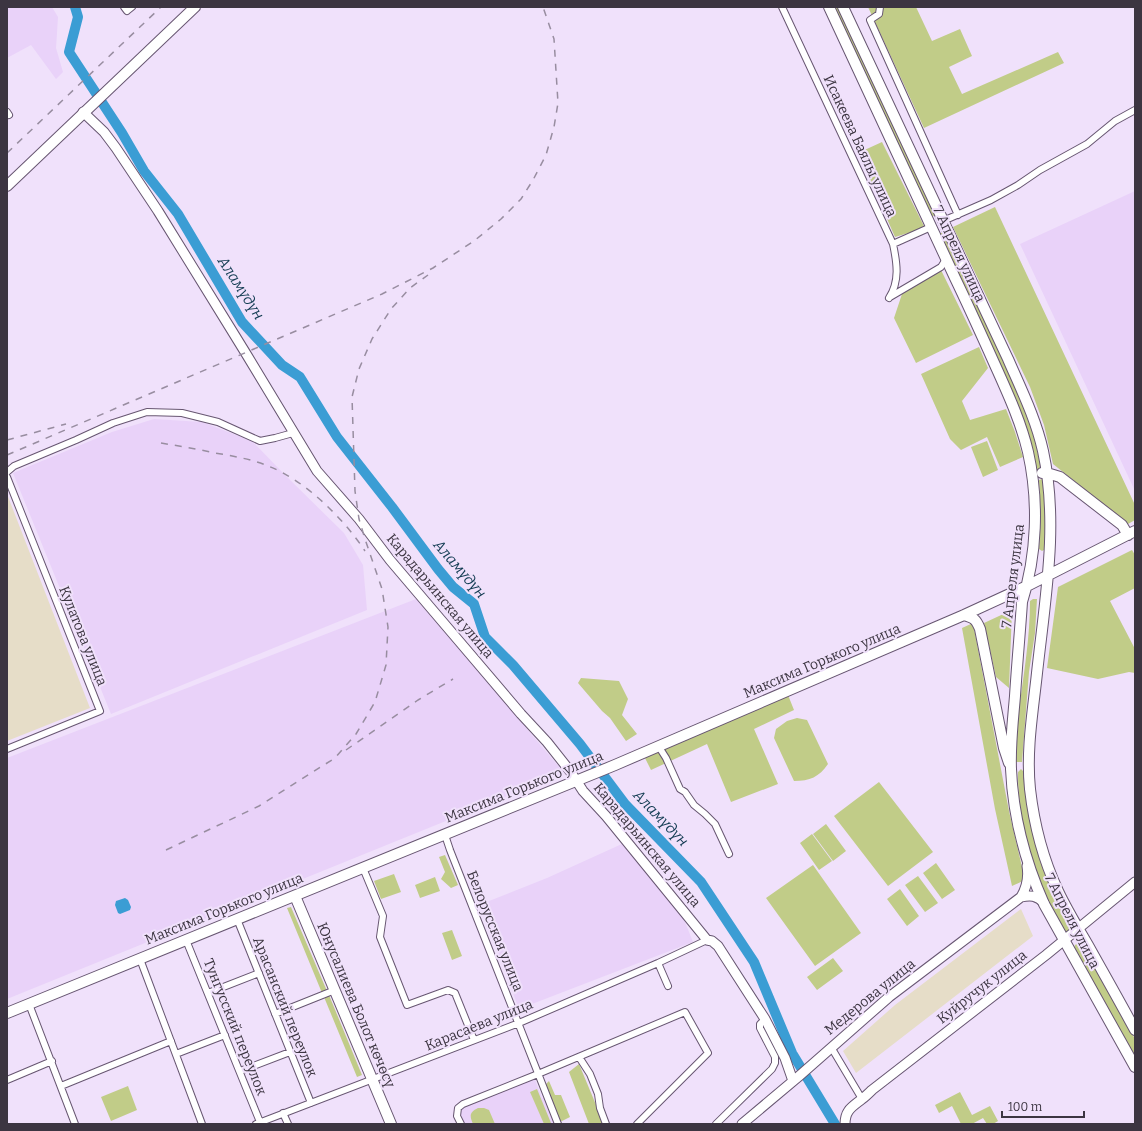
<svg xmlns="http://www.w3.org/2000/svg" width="1142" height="1131" viewBox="0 0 1142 1131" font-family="Bitter,serif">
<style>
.commercial{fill:#e6ddc8}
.built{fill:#e9d2f9}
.green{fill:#c1cc88}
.water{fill:#3b9dd4}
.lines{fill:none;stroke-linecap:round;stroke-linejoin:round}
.river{stroke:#3b9dd4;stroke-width:10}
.street-casing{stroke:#675671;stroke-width:8}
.secondary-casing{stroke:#675671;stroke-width:11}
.primary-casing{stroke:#675671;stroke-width:12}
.street{stroke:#fff;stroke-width:6}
.secondary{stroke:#fff;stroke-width:9}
.primary{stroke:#fff;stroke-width:10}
.rail{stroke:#988da0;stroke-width:1.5;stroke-dasharray:7 7;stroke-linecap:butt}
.labels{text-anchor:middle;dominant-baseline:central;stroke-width:4;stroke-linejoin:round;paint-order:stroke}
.street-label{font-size:14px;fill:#3c3541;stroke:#f0e1fb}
.water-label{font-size:15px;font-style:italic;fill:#123b52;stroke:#f0e1fb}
</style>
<rect width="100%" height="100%" fill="#f0e1fb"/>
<path class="commercial" d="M7,494L90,708L7,741Z
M1021,909L1033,936L856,1073L843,1051L895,1005Z"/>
<path class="built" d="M7,7H52L58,17L56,48L63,72L56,79L31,45L7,58Z
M1135,191V491L1020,244Z
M154,419L202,422L252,441L285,475L344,533L363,565L367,610L111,714L13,473L112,432Z
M416,599L561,769L559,775L7,999V758Z
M624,843L681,912L693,942L519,1009L479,905L547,878Z
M534,1077L542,1098L546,1097L557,1124H465L459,1110L464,1106Z"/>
<path class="green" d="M833,7H839L935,215L931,217Z
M868,7H916L932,41L960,29L972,56L949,67L962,94L1058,52L1064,63L924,128Z
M882,142L925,228L895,237L858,153Z
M995,207L1135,505V520L1128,524L1053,464L1044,425L1030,387L953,227Z
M943,232L1019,395L1034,437L1041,468L1039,470H1037L1030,439L1021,412L939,234Z
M941,270L973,335L916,363L894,318L903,291Z
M979,347L988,368L962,401L970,420L1006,409L1015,432L1023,457L1000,467L987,437L961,450L950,439L921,374Z
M987,441L998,470L983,477L971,447Z
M1042,479L1044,484L1046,528L1044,550L1042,551L1039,549L1041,516L1039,482V480Z
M1132,550L1135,555V588L1110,601L1135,649V673L1129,672L1098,679L1047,668L1058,587Z
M1033,599H1037L1035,633L1029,672L1022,762H1015C1016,744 1017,726 1019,709C1024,673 1030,637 1030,601Z
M1012,610L1009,688L996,677L984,623Z
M973,623L1009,811L1025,880L1012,886L995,809L962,628Z
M581,678L619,681L628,699L622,715L637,734L626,741L610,718L602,711L578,683Z
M788,695L794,710L754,729L778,784L731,802L707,744L651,770L645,758Z
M797,718L807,720L828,764C819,777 810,781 794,781L774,738L776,729L787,721Z
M1021,769L1024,772C1029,805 1032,840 1044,872C1049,886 1056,901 1063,914C1066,919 1070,922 1071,927L1068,931L1064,932C1037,891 1017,821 1018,772Z
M879,782L933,852L888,886L834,816Z
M826,824L846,851L833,861L813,834Z
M812,834L832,861L819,870L800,843Z
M445,855L458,885L451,888L441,879L445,872L439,857Z
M936,863L955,890L942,899L923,873Z
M813,865L861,933L815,966L766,898Z
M394,874L401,892L381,899L374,881Z
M918,876L938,903L925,912L905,885Z
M435,877L440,891L420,898L415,885Z
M900,889L919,916L907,926L887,899Z
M291,907L327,991L322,993L287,908Z
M452,930L462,956L452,960L442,933Z
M1078,943L1081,944L1084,946L1135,1039V1060L1074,948L1075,945Z
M833,958L843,971L817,990L807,977Z
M329,995L362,1075L357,1077L324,997Z
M579,1064L604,1124H589L569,1072Z
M549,1081L555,1095H561L570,1117L560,1122L545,1085Z
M128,1086L137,1110L111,1121L101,1097Z
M537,1089L551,1123L544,1124L530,1092Z
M960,1092L972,1115L990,1106L998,1121L993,1124H987L983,1118L972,1124H961L952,1106L939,1113L935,1105Z
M478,1108H484L489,1110L495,1124H473C469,1115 470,1112 478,1108Z"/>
<path class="water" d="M125,898L128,900L131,907L130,910L120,914L118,913L115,905L116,901Z"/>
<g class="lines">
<path class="river" d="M75,7L78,17L69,52L122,133L144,171L178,214L242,322L282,365L300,377L337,437L392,507L438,569L453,587L474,604L485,637L513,665L580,744L625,804L701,882L754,962L792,1053L835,1124"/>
<defs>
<path id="street" d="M124,7L127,11L132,7
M782,7L893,244C897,263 900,281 889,298
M880,7L879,14L870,20L958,215
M7,112L9,115
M943,221L991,200L1018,185L1040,170L1087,144L1115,121L1135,110
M893,244L931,227
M890,297L941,267L946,259
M7,472L14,466L76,440L113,423L147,412L182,413L218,422L260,441L275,438L293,433
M7,477L100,711L7,749
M659,747L666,758L680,789L685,792L694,805L705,814L715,824L729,854
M445,835L450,850L558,1124
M363,868L383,916L380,937L407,1005L448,990L455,993L474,1040
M237,919L311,1103
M186,940L260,1122
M140,959L202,1124
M658,963L668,986
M208,993L259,973
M29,1004L75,1124
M275,1014L335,990
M831,1047L862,1099
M176,1054L225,1035
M579,1057L590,1074L598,1094L600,1108L606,1124
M240,1071L290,1052
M7,1080L52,1061
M61,1086L171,1041
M283,1113L288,1124
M256,1124L519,1023L658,963L707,940
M461,1124L457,1116L458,1108L463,1104L538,1074L685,1012L708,1053L637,1124
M716,1124L772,1069L775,1063V1057L760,1028V1024L765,1019"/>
<path id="secondary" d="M83,112L104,132L116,148L158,211L245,352L317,471L359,519L390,560L447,627L521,714L547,742L570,771L583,791L606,816L707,940L712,941L718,946L765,1019L785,1058L793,1081
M1021,897C1030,895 1037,895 1044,903
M742,1124L798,1077L889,997L1021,897C1027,887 1029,878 1027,866
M845,1124C845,1110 852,1107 862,1099C866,1096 869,1093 872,1090L1046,955L1135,882"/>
<path id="primary" d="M829,7C871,97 913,188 955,278C969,307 982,336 995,365C1008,394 1021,422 1028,452C1039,501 1037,555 1022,602C1020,633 1017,664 1015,696C1013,720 1010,744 1011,769C1013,816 1025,861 1044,904L1135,1067
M843,7L1008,359C1021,389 1036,419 1043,451C1059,524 1045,599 1037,673C1033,711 1026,750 1030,789C1034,824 1043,859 1058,891C1067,910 1078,928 1089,947C1104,974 1120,1002 1135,1030
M7,186L195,7
M1042,473H1047L1060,477L1122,525L1128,535
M964,615C974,618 976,619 980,629L1004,748L1009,763
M295,896L391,1124
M7,1013L615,765L964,615L1027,586L1135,531"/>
</defs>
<use href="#street" class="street-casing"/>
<use href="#secondary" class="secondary-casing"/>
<use href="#primary" class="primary-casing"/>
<use href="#street" class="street"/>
<use href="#secondary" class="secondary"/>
<use href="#primary" class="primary"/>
<path class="rail" d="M7,153L161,7
M7,440L66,424
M161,443C179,446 197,449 215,453C233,456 251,459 268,466C305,480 344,519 365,551
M7,455L382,294L433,268L474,241L501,219L521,199L533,180L546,155L554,127L558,103L554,39L543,7
M346,750L418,700L453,679
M166,850L259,806L335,758L356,734L375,702L386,665L388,627L382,589L365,539L359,519L355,491L352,397L359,369L372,339L391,309L410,288L428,275"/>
</g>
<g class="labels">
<g class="street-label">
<text transform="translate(860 146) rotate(65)">Исакеева Баялы улица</text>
<text transform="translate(959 254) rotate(65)">7 Апреля улица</text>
<text transform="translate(1013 576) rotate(-83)">7 Апреля улица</text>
<text transform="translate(440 596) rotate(50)">Карадарьинская улица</text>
<text transform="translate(83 636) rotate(68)">Кулатова улица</text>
<text transform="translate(822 661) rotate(-23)">Максима Горького улица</text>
<text transform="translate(524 787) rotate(-22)">Максима Горького улица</text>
<text transform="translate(647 845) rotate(50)">Карадарьинская улица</text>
<text transform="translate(224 909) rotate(-22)">Максима Горького улица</text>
<text transform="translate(1072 921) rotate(63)">7 Апреля улица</text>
<text transform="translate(495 931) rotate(68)">Белорусская улица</text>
<text transform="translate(982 987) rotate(-38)">Куйручук улица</text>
<text transform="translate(870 997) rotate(-39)">Медерова улица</text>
<text transform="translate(356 1005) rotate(67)">Юнусалиева Болот көчөсү</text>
<text transform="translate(285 1007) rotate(68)">Арасанский переулок</text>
<text transform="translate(479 1025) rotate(-22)">Карасаева улица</text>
<text transform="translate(235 1027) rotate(68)">Тунгусский переулок</text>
</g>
<g class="water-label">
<text transform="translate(241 288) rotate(57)">Аламүдүн</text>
<text transform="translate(460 569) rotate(49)">Аламүдүн</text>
<text transform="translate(661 818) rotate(46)">Аламүдүн</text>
</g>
</g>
<rect width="1142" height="1131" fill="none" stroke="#3c3541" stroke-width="16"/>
<path d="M1002 1111v6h82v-6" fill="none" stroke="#3c3541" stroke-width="2"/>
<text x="1008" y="1111" font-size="12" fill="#3c3541" stroke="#f0e1fb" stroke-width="3" paint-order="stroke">100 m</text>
</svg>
